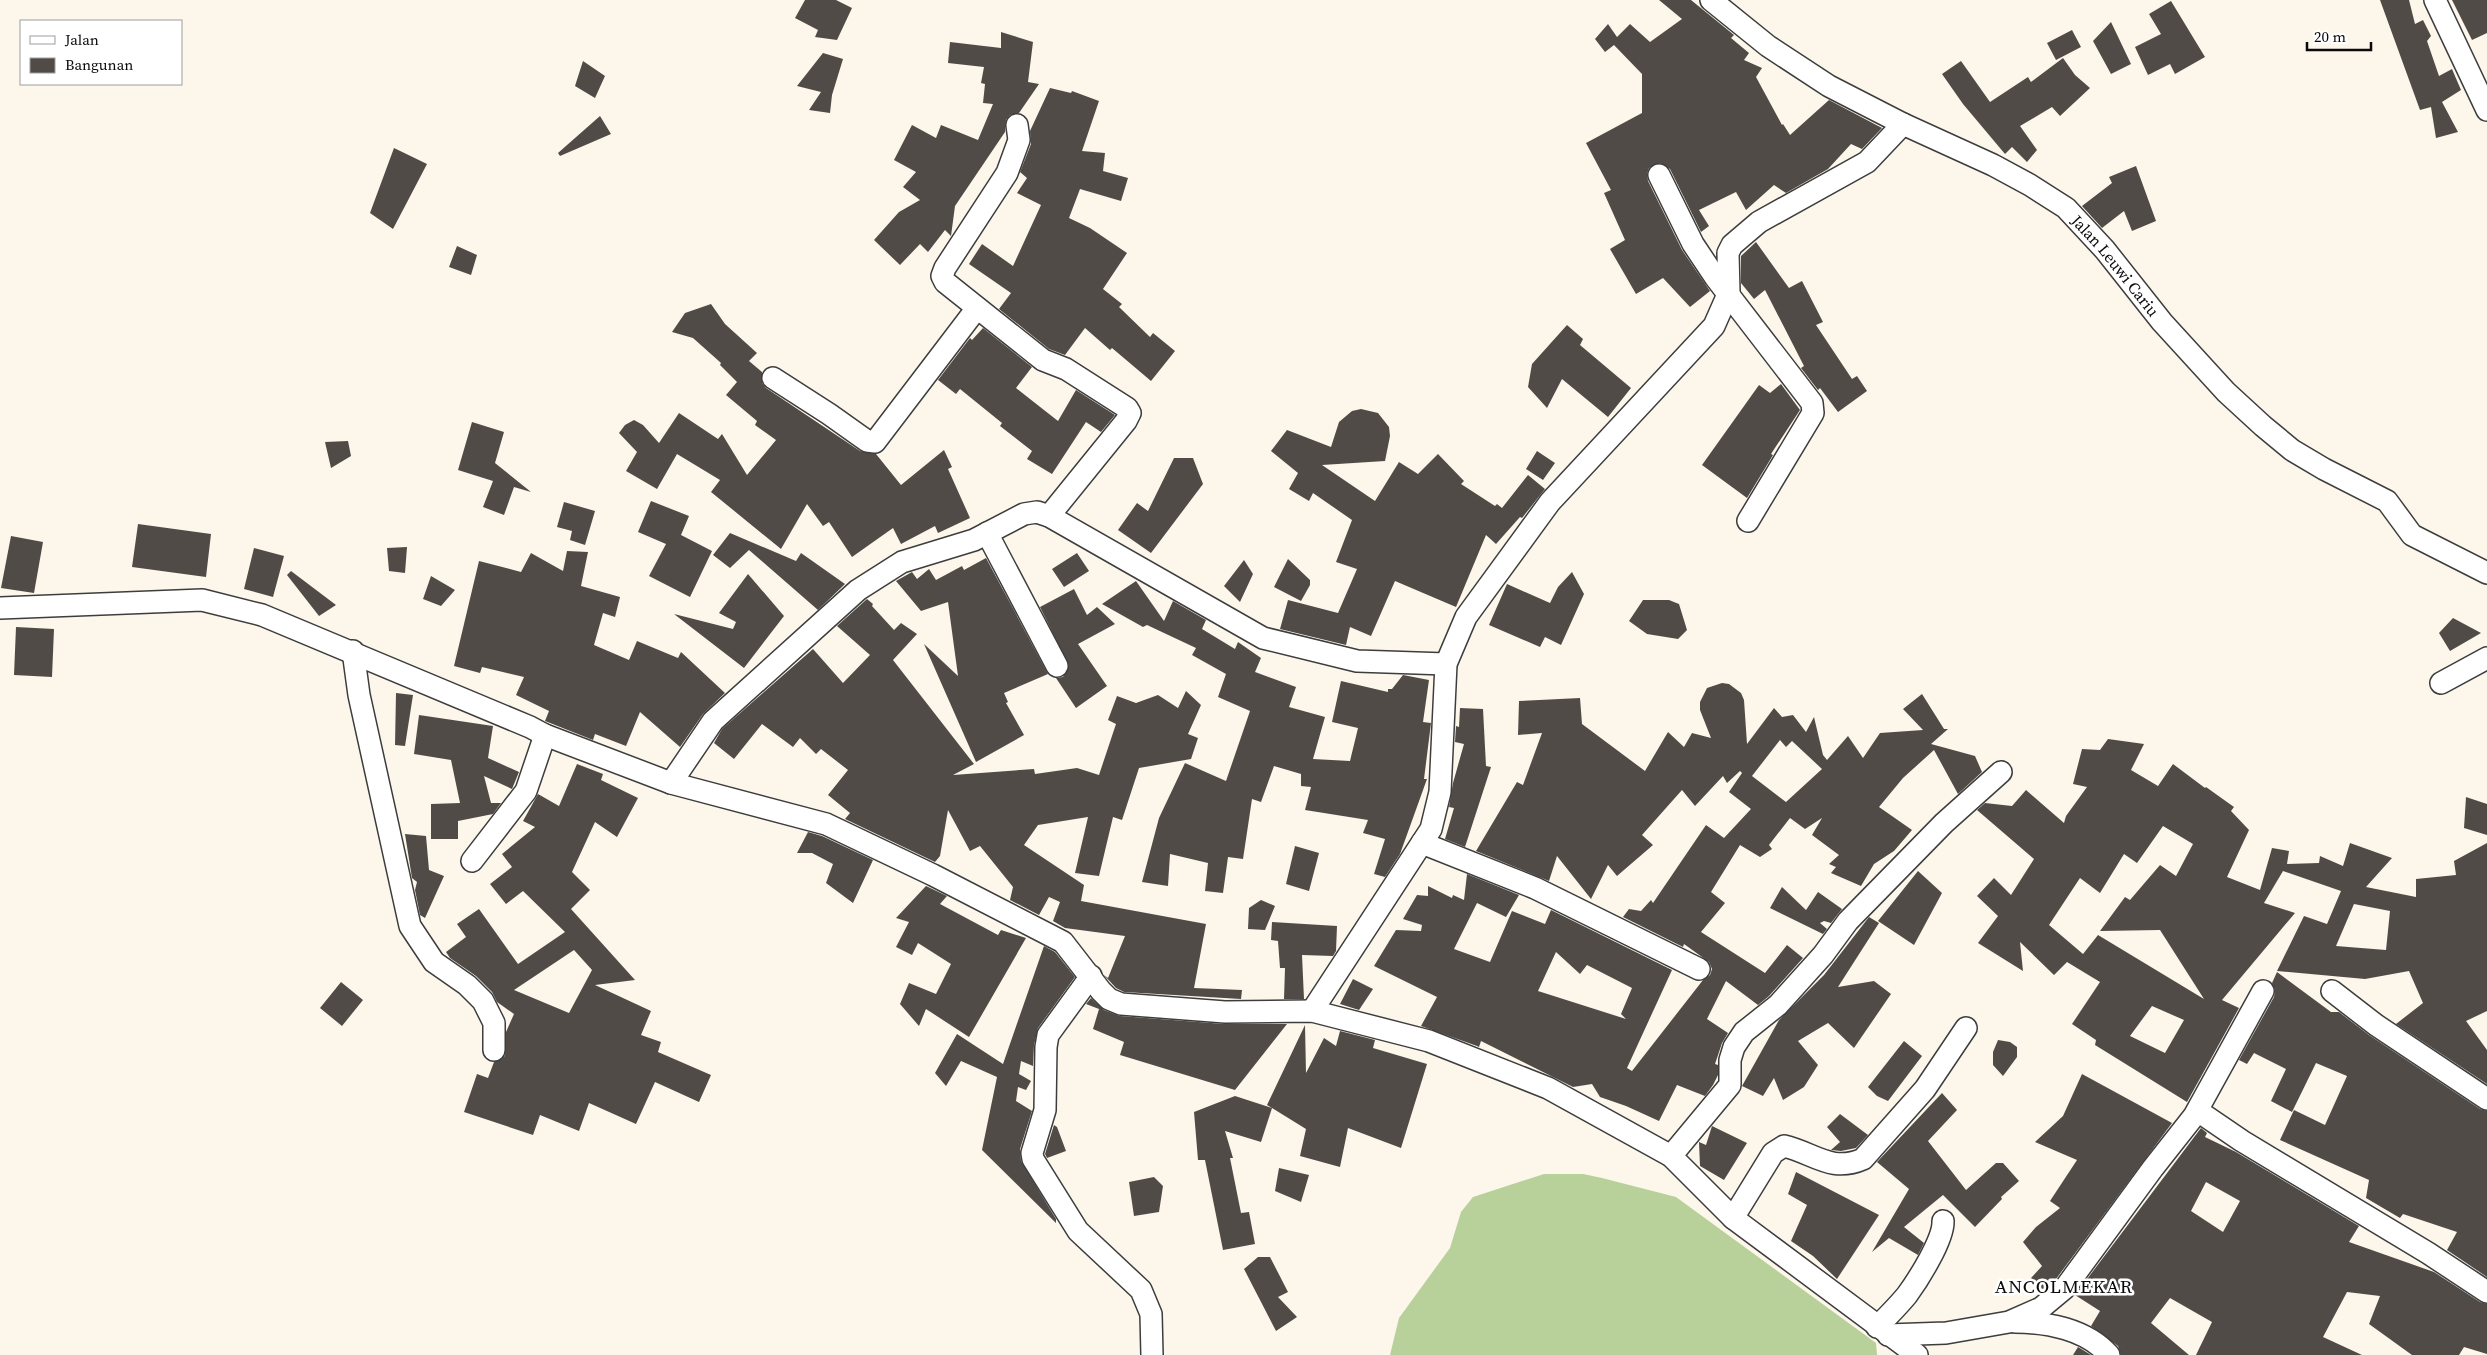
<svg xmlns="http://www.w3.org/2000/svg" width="2487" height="1355" viewBox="0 0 2487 1355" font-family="'Source Serif 4',serif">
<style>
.forest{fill:#b8d09a}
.building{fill:#514b48;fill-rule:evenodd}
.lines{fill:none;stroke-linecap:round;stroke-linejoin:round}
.street-casing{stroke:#3d3d3d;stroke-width:24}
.street{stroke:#fff;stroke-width:21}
.labels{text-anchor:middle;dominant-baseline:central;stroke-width:5;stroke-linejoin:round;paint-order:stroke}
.street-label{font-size:16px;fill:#0a0a0a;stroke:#fff}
.quarter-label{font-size:19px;letter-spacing:1px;fill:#0a0a0a;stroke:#fff}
</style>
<rect width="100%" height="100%" fill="#fcf7ea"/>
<path class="forest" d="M1544,1174H1583L1602,1178L1676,1197L1876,1343L1877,1355H1390L1399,1318L1450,1248L1461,1212L1473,1197Z"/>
<path class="building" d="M805,0H836L852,8L837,40L815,37L818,30L795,18Z
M1659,0H1691L1734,35L1731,38L1749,53L1744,60L1762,68L1756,77L1782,125L1783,124L1790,135L1829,100L1882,128L1862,149L1851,144L1828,169L1786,193L1774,185L1746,210L1736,192L1699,210L1709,226L1701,232L1670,169L1660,163L1649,168L1647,174L1648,181L1682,250L1710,291L1690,307L1663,278L1636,294L1610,249L1625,240L1604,193L1611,190L1586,143L1642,113V74L1614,45L1605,52L1595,39L1608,24L1617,37L1630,24L1650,42L1682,19Z
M2380,0H2409L2415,24L2423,20L2431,36L2427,41L2439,76L2452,69L2461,90L2442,102L2458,132L2436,138L2431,107L2420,110Z
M2452,0H2487V33L2472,40Z
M2171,1L2205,57L2175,74L2170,64L2148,75L2135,47L2161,34L2149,14Z
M2111,22L2131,64L2111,74L2093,41Z
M2072,30L2081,47L2056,60L2047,43Z
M1001,32L1033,42L1028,82L1039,84L1019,113L1010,115L1006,120L1005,132L955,206L951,236L945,230L928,252L920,244L900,265L874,240L899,212L920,200L903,187L916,172L894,160L912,125L936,138L941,125L978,140L993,104L983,103L985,84L981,83L984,67L948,63L950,42L1001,48Z
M823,53L843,59L832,95L830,113L809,110L821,92L797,86Z
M2063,58L2075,75L2090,88L2060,116L2052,107L2020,126L2037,150L2027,162L2012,147L2005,154L1963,104L1942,74L1961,61L1990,102L2028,77L2031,82Z
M583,61L605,76L595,98L575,86Z
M1050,88L1071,93L1072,91L1099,101L1082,151L1105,153L1103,171L1128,178L1121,201L1080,189L1069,218L1090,228L1127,253L1103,289L1122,304L1119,307L1150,337L1153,333L1175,351L1151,381L1112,348L1110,350L1085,328L1065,355L1049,349L999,309L1011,293L969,264L982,244L1013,266L1041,205L1017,193L1027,178L1020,172L1031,144L1030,131Z
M600,116L611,134L560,156L558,153Z
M394,148L427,164L393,229L370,213Z
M2136,166L2156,221L2132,231L2124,211L2102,228L2082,206L2112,183L2109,177Z
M1756,242L1789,288L1802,281L1823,322L1816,325L1852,379L1857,376L1867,391L1838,412L1820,388L1818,390L1801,368L1804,366L1765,290L1754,299L1741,283V256Z
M457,246L477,255L471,275L449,267Z
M711,304L725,324L757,353L749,361L762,372V383L766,388L860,451L876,454L901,485L944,450L952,467L948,469L970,518L938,533L935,526L901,544L893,528L852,557L829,522L823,526L807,504L781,549L711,492L720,480L677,454L657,489L626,471L637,452L619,433L625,425L634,420L643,425L659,443L679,413L718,439L722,434L747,475L776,440L755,425L757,421L726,395L737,382L720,365L721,363L693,338L672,332L685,313Z
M1567,325L1583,339L1580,345L1631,388L1608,417L1562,379L1547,408L1528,387L1532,364Z
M983,328L1032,367L1016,388L1058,421L1076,390L1115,415L1101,432L1086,422L1052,474L1027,459L1032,451L1000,426L1002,423L960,389L956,394L938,380L970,338L972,340Z
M1781,384L1800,410L1771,454L1773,455L1747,498L1702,465L1759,385L1770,393Z
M1361,409L1378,413L1389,427L1390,436L1385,461L1322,465L1375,501L1399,462L1418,474L1438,454L1464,481L1461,484L1495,506L1497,504L1502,508L1528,475L1545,489L1522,518L1520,517L1496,544L1486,535L1456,607L1395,581L1371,636L1350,627L1346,645L1280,629L1288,600L1338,613L1357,569L1336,562L1352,520L1313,493L1309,501L1289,489L1298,473L1271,451L1287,430L1331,447L1339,422L1352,411Z
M472,422L504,432L495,463L531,492L514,487L504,515L483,507L493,481L458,470Z
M348,441L351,456L331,468L325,442Z
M1537,451L1555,463L1543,480L1526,469Z
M1174,458H1193L1203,484L1151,553L1118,530L1137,503L1148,511Z
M651,501L689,516L681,535L712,551L690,597L649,576L666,544L638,532Z
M564,502L595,511L585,545L570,540L572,531L557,527Z
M138,524L211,534L206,577L132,567Z
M730,533L796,561L801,553L845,584L818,610L749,550L730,568L713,555Z
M11,536L43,542L34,593L1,588Z
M407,547L405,573L389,571L387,548Z
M254,548L284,556L273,597L244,589Z
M567,551L588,552L581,586L620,597L615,617L603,613L594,645L629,660L637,641L678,658L681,652L725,693L703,714L680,747L640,712L626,746L595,734L593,740L545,721L549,711L516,695L524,677L482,667L480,673L454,666L479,561L521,572L531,553L563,571Z
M1077,553L1089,571L1064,587L1052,569Z
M986,558L1048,674L1004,693L1008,702L1006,703L1024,735L976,762L924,644L958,676L948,602L921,611L896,581L912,572L917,579L929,569L936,580L962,566L964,570Z
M1288,559L1310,580V585L1301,601L1274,587Z
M1244,560L1253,574L1240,602L1224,586Z
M291,571L336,605L319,616L287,575Z
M1572,572L1584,594L1561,645L1545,637L1540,647L1489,625L1507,584L1550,603L1558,587Z
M748,574L784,616L744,668L674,614L733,629L736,622L719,613Z
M431,576L455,590L441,606L423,599Z
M1136,581L1164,621L1173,601L1206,620L1202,629L1235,649L1238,642L1261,658L1255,672L1296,687L1289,707L1325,717L1313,759L1350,761L1358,728L1332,722L1341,681L1388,692V689H1392L1403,675L1429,680L1423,722L1431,723L1424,779H1427L1400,854L1385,877L1374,874L1385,839L1363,833L1368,820L1305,810L1311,787L1301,786V774L1274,766L1261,802L1252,799L1243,859L1228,857L1223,893L1205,891L1208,863L1170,854L1168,886L1142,882L1159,818L1185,763L1226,781L1250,711L1218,697L1226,674L1192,655L1196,648L1147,625L1143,627L1102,604Z
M1074,589L1087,615L1097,607L1115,624L1078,644L1107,686L1076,708L1056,678L1063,677L1069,666L1040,607Z
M867,599L873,604L872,606L894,630L901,623L917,634L893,660L974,764L953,775L1034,769L1035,774L1077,768L1099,775L1116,724L1108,720L1117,696L1136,703L1158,695L1178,708L1186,691L1201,705L1188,734L1198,738L1191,759L1139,768L1122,820L1113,817L1099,876L1075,873L1088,817L1038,825L1024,845L1084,885L1081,901L1206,924L1194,988L1242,990L1241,999L1124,992L1116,988L1104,975L1108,978L1125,936L1065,928L1053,921L1060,902L1049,897L1039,915L1010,900L1013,887L980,846L970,851L948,810L940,856L935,862L845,819L850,813L828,795L848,770L821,749L816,754L800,738L793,747L762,724L734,759L714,743L722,729L813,649L843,683L870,655L837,626Z
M1643,600H1669L1679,604L1687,630L1678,639L1647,634L1629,621Z
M2453,618L2481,633L2450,651L2439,633Z
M16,627L54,629L52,677L14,675Z
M1722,683L1729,684L1741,693L1744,700L1747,744L1774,708L1782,717L1793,715L1806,732L1814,717L1823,755L1827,760L1848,736L1863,758L1880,733L1923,730L1903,709L1922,694L1944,729H1948L1931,744L1975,756L1982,772L1958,794L1934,750L1903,778L1879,807L1912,830L1894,851L1874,864L1861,886L1831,873L1836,867L1829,864L1839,855L1812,835L1822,818L1805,829L1790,818L1769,845L1772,849L1760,857L1740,845L1711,892L1725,903L1701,932L1765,973L1787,945L1803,958L1769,996L1758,1005L1726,981L1707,1019L1728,1033L1722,1043L1715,1064L1718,1065V1075L1713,1085L1705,1096L1677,1085L1659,1121L1626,1106L1600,1097L1592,1084L1573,1087L1481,1041L1479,1047L1477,1046L1421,1026L1437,997L1374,966L1396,930L1421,931L1422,925L1403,919L1417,895L1428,896V886L1452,898L1453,895L1464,900L1467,874L1519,895L1506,917L1477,903L1454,949L1490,962L1512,911L1545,924L1551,910L1672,970L1627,1068L1632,1071L1703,980L1710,975L1712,969L1709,962L1684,944L1683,947L1623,917L1629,909L1641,911L1651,900L1653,903L1706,825L1724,838L1751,809L1729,792L1742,773L1740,771L1727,783L1723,776L1695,806L1682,790L1642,835L1653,845L1617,876L1608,865L1591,899L1557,856L1549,881L1476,851L1517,782L1523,785L1542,733L1518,735L1519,701L1580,698L1582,724L1645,771L1668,732L1684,747L1692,733L1711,738L1700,710V702L1707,688ZM1780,740L1786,747L1792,741L1822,769L1786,802L1752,776ZM1556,952L1580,974L1587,965L1632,988L1621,1014L1626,1019L1538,991Z
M396,693L413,695L405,746L395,745Z
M1460,708L1483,709L1486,766L1491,767L1465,847L1445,839L1454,808L1449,807L1453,783L1464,744L1455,742L1456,726L1459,727Z
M419,715L493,726L488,758L519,772L512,789L484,776L491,803H501L493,814L458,821V839H431V804L460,803L451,760L414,754Z
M2108,739L2144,744L2131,770L2158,786L2173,764L2205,788L2206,787L2234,807L2231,811L2249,830L2227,877L2260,890L2272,848L2289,851L2287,864L2319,863L2320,856L2343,866L2350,843L2392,858L2366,887L2416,897V879L2456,875L2454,861L2487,843V1011L2466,1021L2487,1050V1084L2396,1024L2423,1003L2409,971L2365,979L2277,971L2304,916L2327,924L2341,891L2283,871L2264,903L2295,913L2222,1000L2239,1008L2187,1102L2095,1045L2096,1040L2072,1024L2100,982L2067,962L2054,975L2020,942L2023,971L1978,943L1998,916L1977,896L1994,878L2011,895L2034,859L1977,810L1985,803L2012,806L2026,790L2064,823L2066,816L2087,787L2073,784L2082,749L2100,750ZM2163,826L2193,844L2176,876L2160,865L2130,900L2125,897L2100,931L2160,930L2204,999L2098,935L2083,954L2049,925L2080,878L2100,893L2124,854L2137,863ZM2354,904L2390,911L2386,950L2336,946ZM2152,1006L2184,1020L2165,1053L2130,1036Z
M577,764L603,774L601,780L638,798L617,837L595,822L572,872L590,890L571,909L635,980L595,985L651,1011L641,1035L661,1042L658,1052L711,1075L699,1102L655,1082L636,1124L589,1103L579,1131L540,1115L533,1135L464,1112L477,1074L488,1078L494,1062L505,1056L506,1032L514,1014L497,1002L492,992L476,976L450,958L446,952L466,937L457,924L479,909L518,964L565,932L523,891L506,904L490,884L512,867L502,854L535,827L523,821L538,794L559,806ZM574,950L592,970L569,1013L514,990Z
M2466,797L2487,804V835L2464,828Z
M808,832L822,836L873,860L853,903L826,883L833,864L812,853H797Z
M405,834L426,836L429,870L444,876L425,918L420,915L415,890L417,882L412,878Z
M1295,846L1319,853L1309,891L1286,884Z
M1918,871L1942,893L1914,945L1878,921Z
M926,886L947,896L940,904L998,935L1001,930L1026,938L969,1037L926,1009L919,1026L900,1004L909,983L936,994L951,964L918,943L912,955L896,947L909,922L896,918Z
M1782,887L1806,910L1818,892L1842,909L1831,923L1824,921L1820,923L1827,929L1823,934L1770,908Z
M1261,900L1275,906L1265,930L1248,929L1249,908Z
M1869,917L1879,923L1838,987L1874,981L1891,994L1854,1048L1828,1023L1798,1041L1818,1065L1804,1087L1783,1100L1774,1078L1763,1096L1742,1086L1779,1020L1824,975Z
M1272,922L1337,926L1336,951L1333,956L1302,955L1304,999H1284L1285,968H1280L1278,941L1271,940Z
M1044,946L1055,952L1075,977L1038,1028L1034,1045L1033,1066L1021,1061L1019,1074L1031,1081L1026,1090L1018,1087L1016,1101L1032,1111L1020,1149L1021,1161L1056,1219V1223L982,1150L997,1077L961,1061L946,1086L935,1073L957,1034L1003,1064Z
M2277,972L2331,1012H2339L2369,1035L2480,1109L2487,1111V1277L2447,1250L2457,1232L2403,1214L2400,1218L2366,1198L2369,1180L2280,1140L2294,1110L2325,1125L2347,1076L2316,1063L2292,1112L2271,1101L2286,1069L2254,1053L2247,1064L2239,1060L2274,997L2275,990L2272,983Z
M1353,979L1373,989L1359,1010L1340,1004Z
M341,982L363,1000L342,1026L320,1008Z
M1091,998L1104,1010L1120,1016L1224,1024H1287L1235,1090L1120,1055L1124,1042L1093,1029L1099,1009L1086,1004Z
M1305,1025L1306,1073L1324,1038L1336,1046L1340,1031L1375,1040L1373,1048L1427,1064L1401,1148L1348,1128L1340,1167L1300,1156L1306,1129L1267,1105Z
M1998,1040L2010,1042L2017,1047V1057L2003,1076L1993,1065V1052Z
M1904,1041L1922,1056L1888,1101L1877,1096L1868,1087Z
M2082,1074L2172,1123L2056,1279L2044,1289L2039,1288L2031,1278L2042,1266L2023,1242L2036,1227L2060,1208L2050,1201L2077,1160L2035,1142L2063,1116Z
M1942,1093L1957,1110L1928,1141L1966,1190L1996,1163H2003L2019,1181L2001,1197L2002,1199L1975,1227L1943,1195L1904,1227L1924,1243L1918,1255L1889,1238L1872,1252L1909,1189L1877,1162Z
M1235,1096L1272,1108L1261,1142L1225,1131L1233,1158H1230L1241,1213L1249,1212L1255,1244L1223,1250L1205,1160H1198L1194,1112Z
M1840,1114L1868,1135L1856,1148L1841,1151L1831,1150L1840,1142L1827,1127Z
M1054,1125L1057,1127L1066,1151L1047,1158L1045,1154Z
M1712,1126L1747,1143L1724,1180L1700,1166L1699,1142L1706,1145Z
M2201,1128L2207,1133L2205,1137L2236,1152L2359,1226L2349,1242L2434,1272L2480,1302L2487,1304V1354L2464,1347L2459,1355H2412L2369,1324L2380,1296L2347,1292L2323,1337L2362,1355H2196L2212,1322L2170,1298L2151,1323L2189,1355H2121L2118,1346L2091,1326L2100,1311L2075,1295ZM2206,1182L2240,1201L2223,1232L2191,1211Z
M1279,1168L1309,1175L1301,1202L1275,1191Z
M1796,1172L1879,1215L1837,1279L1813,1256L1791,1241L1807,1205L1788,1194Z
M1154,1177L1163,1186L1159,1212L1134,1216L1129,1182Z
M1258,1257H1270L1288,1292L1278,1297L1297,1317L1276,1331L1244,1269Z
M2078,1347L2083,1350L2091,1355H2073Z"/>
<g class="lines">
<defs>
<g id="street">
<path id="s1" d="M1711,0L1768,46L1829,86L1903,124L1993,165L2030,185L2066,208L2105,250L2162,322L2226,392L2263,426L2292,450L2324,469L2387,501L2412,535L2487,573"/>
<path d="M2435,0L2487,110"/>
<path d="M1017,125L1019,140L1007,173L945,268L942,276L945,282L1043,360L1066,369L1127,408L1130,413L1126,421L1049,516"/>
<path d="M1659,175L1693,244L1715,277L1812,403L1813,413L1748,521"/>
<path d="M773,378L829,414L867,441L875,442L977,308"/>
<path d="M987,533L1057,666"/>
<path d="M0,608L202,600L262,615L530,727L545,735L671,783L826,824L933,875L1063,942L1101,991L1109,999L1121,1004L1225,1012L1312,1011L1429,1041L1548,1088L1671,1156L1733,1218L1917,1355"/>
<path d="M353,651L359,695L410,926L434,962L467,985L483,1001L494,1023V1050"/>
<path d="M2441,683L2487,658"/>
<path d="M671,783L713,721L858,590L902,562L974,540L1024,514L1037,512L1049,516L1263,638L1357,661L1446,664"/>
<path d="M1422,843L1535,888L1699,969"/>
<path d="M472,861L526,791L545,735"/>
<path d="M1091,976L1048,1035L1046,1047L1045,1110L1032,1153L1033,1159L1078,1231L1141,1290L1151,1314L1152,1355"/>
<path d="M2332,991L2376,1025L2487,1099"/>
<path d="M1312,1011L1431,829L1440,792L1446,664L1466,617L1550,502L1714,326L1729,292L1728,253L1732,245L1759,222L1867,162L1903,124"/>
<path d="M2198,1111L2242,1141L2428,1253L2487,1292"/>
<path d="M1671,1156L1730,1085V1060L1734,1047L1744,1032L1778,1005L1823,955L1848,921L1944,823L2001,772"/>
<path d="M1733,1218L1773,1153L1784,1146C1814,1153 1831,1173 1863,1159L1925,1089L1966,1028"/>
<path d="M2015,1322C2047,1322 2086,1329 2109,1355"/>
<path d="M1877,1327C1887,1317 1898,1306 1907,1295C1918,1280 1944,1239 1943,1221"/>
<path d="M1888,1335L1946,1333L2009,1322L2041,1308L2065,1288L2153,1168L2194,1116L2263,991"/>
</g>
</defs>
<use href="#street" class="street-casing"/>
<use href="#street" class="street"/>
</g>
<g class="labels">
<g class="street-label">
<text stroke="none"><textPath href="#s1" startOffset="489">Jalan Leuwi Cariu</textPath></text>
</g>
<g class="quarter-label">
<text x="2064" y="1286">ANCOLMEKAR</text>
</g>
</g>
<rect x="20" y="20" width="162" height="65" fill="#ffffff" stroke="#9d9d9d"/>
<rect x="30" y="36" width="25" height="8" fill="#ffffff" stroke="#9d9d9d"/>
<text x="65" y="45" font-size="15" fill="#0a0a0a">Jalan</text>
<rect x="30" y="58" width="25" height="15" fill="#514b48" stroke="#9d9d9d"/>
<text x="65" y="70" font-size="15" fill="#0a0a0a">Bangunan</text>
<path d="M2307 42v8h64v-8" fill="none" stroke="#0a0a0a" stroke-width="2.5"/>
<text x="2314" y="42" font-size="15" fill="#0a0a0a" stroke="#ffffff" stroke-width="4" paint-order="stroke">20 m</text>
</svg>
